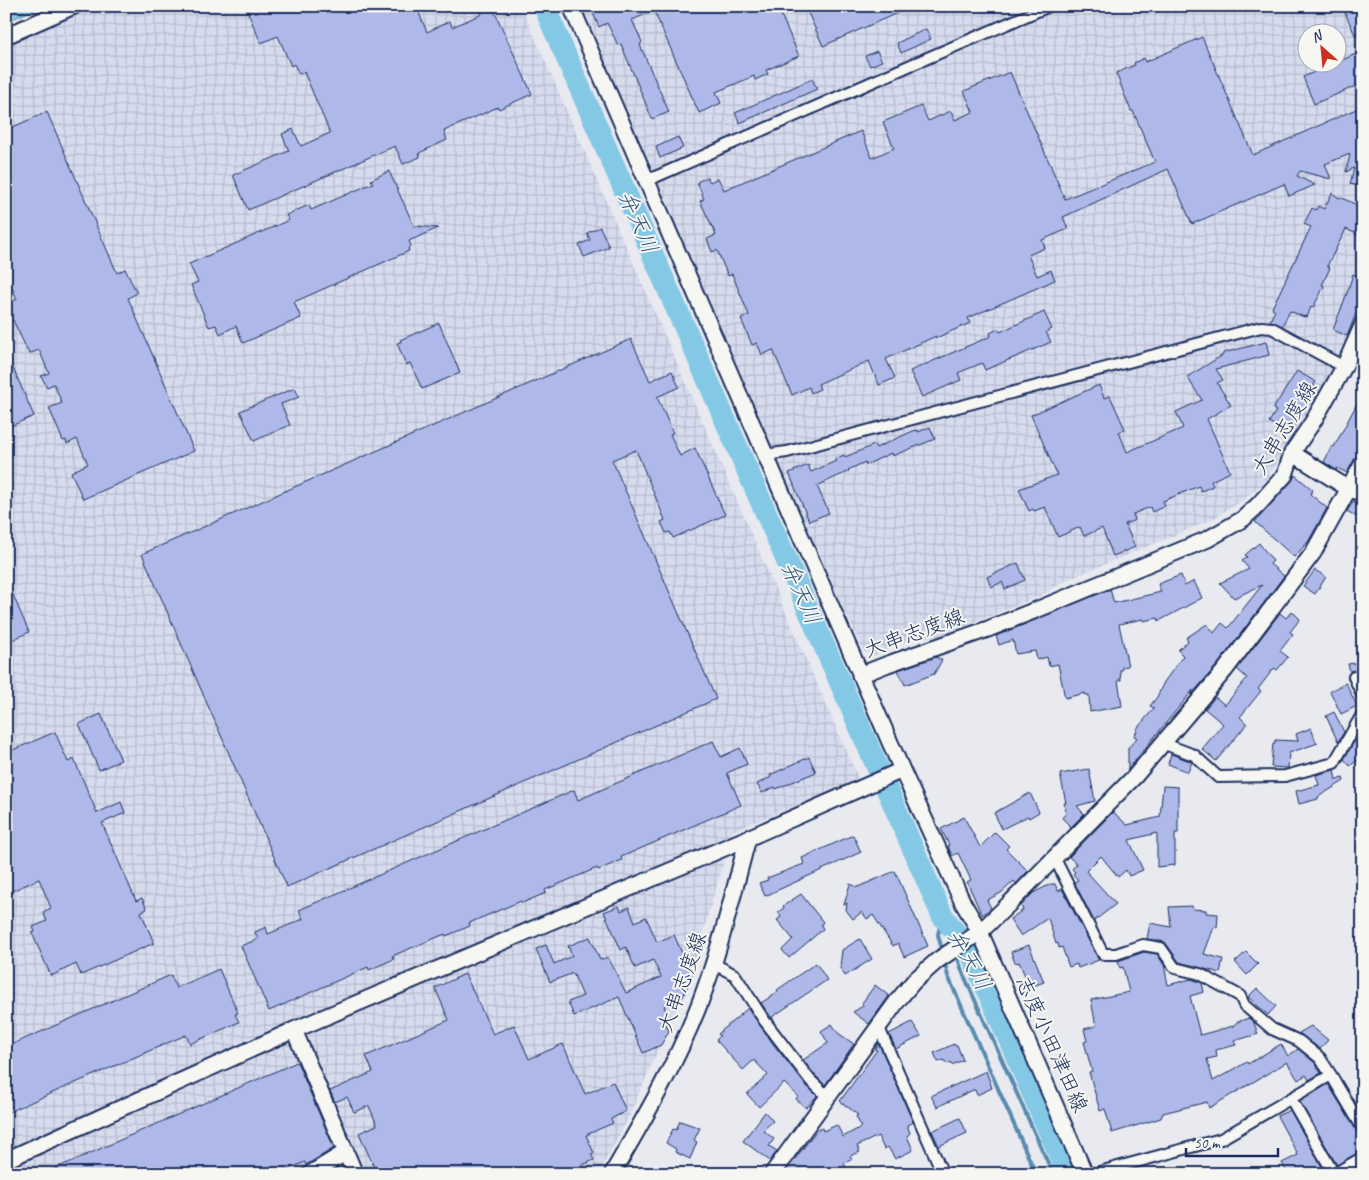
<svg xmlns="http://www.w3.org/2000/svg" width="1369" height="1180" viewBox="0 0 1369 1180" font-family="Caveat,'Klee One',sans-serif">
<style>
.industrial{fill:url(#industrial-grid);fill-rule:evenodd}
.water{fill:url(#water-ripples);stroke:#598baf}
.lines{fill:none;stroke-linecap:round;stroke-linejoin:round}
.stream{stroke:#598baf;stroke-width:4}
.river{stroke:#83c9e5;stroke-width:22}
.building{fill:#aeb9e9;stroke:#1b2f5e}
.street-casing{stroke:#1b2f5e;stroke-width:14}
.secondary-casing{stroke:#1b2f5e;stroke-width:19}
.street{stroke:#f6f6f2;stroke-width:10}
.secondary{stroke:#f6f6f2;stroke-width:15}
.labels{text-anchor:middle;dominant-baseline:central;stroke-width:4;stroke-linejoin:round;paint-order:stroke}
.street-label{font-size:21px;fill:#1b2f5e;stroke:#f6f6f2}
.water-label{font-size:22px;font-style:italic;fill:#355680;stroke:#f6f6f2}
</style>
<defs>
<pattern id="industrial-grid" width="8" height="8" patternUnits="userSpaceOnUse" patternTransform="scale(1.25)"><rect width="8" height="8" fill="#d7dbee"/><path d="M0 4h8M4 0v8" fill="none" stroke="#b8bcce"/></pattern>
<pattern id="water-ripples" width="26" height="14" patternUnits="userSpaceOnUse" patternTransform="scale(1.25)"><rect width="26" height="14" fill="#83c9e5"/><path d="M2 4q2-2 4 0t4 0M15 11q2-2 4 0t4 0" fill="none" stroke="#6aa4bd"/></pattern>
</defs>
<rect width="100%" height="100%" fill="#e8eaf0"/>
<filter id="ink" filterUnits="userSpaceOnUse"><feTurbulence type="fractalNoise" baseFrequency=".02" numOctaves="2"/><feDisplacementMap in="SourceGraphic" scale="10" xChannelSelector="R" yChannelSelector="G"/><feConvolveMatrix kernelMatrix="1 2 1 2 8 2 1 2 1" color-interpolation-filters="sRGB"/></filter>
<g filter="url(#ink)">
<path class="industrial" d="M94,6H521L859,780L733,831L690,976L628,1119L598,1174H361L348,1143L294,1174H6V44Z
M579,6H1363V303L1349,345L1319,398L1264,483L1242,501L1209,521L1069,579L1040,596L940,636L912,638L875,655L863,651L646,182ZM1306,32H1336V62H1306Z"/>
<path class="water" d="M6,6H42L6,22Z"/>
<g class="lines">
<path class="stream" d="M942,915L953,946
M942,916L938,935L943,953
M956,952L962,971L1053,1174
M944,960L948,976L1036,1174"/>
<path class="river" d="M544,6L942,915L972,955L1068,1174"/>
</g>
<path class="building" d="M245,6H416L427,32L450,21L452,27L482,14L480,11L492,6L532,94L499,109L498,107L444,131L447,140L419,153L420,157L403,164L395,146L248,210L233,175L289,151L282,134L293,129L301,146L330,133L304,72L299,74L294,64L291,66L278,36L261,43Z
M590,6H777L799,56L766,70L768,74L755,80L754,76L716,92L721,103L699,113L654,11L632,20L642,42L640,45L669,112L652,119L621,44L618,45L607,23L599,27Z
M805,6H913L823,46Z
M1342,6H1363V32L1355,35Z
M926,29L931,39L901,53L897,43Z
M1202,37L1253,155L1363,106V187L1350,184L1354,168L1346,172L1350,154L1325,164L1331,179L1300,171L1297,176L1315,185L1289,196L1284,184L1192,224L1168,169L1063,217L1068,229L1042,240L1045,248L1028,255L1037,276L1051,270L1055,280L968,318L970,323L936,338V336L886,359L895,378L879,385L869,361L818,384L820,389L811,393L809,387L792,395L773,350L762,355L757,343L752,345L741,319L749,315L732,274L728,276L717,250L712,252L707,239L716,235L700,201L704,199L697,182L707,177L710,182L718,178L724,190L861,131L872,158L894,148L883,122L921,106L928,121L951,111L955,120L973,112L964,91L1010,72L1065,199L1155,162L1133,111H1131L1116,73L1135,65L1134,63L1144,58L1145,62Z
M877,51L882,61L870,66L865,56Z
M1363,51V83L1314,104L1303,77Z
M812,79L817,89L740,123L735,113Z
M47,112L117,273L125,269L137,293L128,298L194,451L83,499L71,472L88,464L77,439L67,444L66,440L63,441L49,408L62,403L54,384L47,387L41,376L49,373L39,350L29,354L13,320L6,323V304L17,299L6,274V130Z
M678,137L683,148L660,158L656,147Z
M389,171L414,226L438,228L409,241L411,246L408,248L409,251L294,302L301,318L243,343L236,326L220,334L216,325L209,327L191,285L198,282L189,264L289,220L286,215L309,205L311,210L373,183L371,180Z
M1332,193L1339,198L1340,197L1363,208V237L1346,229L1327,266L1330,268L1322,285L1324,286L1313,308L1311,307L1307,317L1304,316V317L1290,311L1282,326L1270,321L1275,310L1272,308L1311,227L1304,224L1312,208L1316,210L1318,206L1324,209Z
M600,227L609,247L584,257L579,245L590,240L587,233Z
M1353,274L1363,278V296L1347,336L1333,330L1347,293Z
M1044,312L1052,329L1046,332L1051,342L985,370L982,363L958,373L961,380L922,397L910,371L991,336L990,333L998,329L1000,332Z
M439,323L460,373L422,389L410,363L406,365L397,343L401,342L400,340Z
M631,339L650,381L672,371L679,387L657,397L673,433L670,434L680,456L695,448L725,515L673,538L670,532L666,533L661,522L665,520L636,450L612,460L716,699L287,887L142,554Z
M1266,342L1269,355L1216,369L1223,380L1217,383L1231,405L1207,419L1230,472L1211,481L1213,486L1201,491L1199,486L1163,501L1165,506L1152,512L1150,507L1133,514L1135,520L1125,524L1135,547L1113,556L1102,528L1084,536L1080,527L1058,537L1045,507L1034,511L1033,509L1029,511L1019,489L1057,475L1031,415L1099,385L1104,398L1110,396L1125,429L1119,432L1127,452L1183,428L1176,412L1202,400L1187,377L1223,355V353Z
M6,352L34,416L6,428Z
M1297,371L1316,382L1313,386L1317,388L1287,433L1269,422L1276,411L1273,409Z
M295,388L299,397L281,404L290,425L254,441L240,411Z
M1363,392V453L1355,458L1347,473L1337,468L1336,470L1324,462L1332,446L1334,447Z
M930,427L935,439L892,456L891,453L866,465L865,462L848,470L849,471L817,486L829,513L809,521L789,473L808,465L811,472L836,461L835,459L844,455L845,457L874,445L876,448L913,431L918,430V432Z
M1295,475L1313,490L1310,494L1327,508L1308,542L1294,557L1255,522L1292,481Z
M1354,501L1363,506V521L1347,511Z
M1259,543L1273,561L1270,564L1284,576L1218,664L1191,695L1193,690L1128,769V748L1137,738L1134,736L1137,731L1136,730L1154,708L1150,706L1157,697L1164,682L1183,656L1178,650L1188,641L1186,638L1207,624L1214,633L1222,623L1228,628L1262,585L1234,598L1220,583L1249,569L1242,561L1247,557L1245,555Z
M1018,563L1025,580L1005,589L1002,582L991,587L987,577Z
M1315,570L1326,577L1315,594L1303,586Z
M1181,575L1185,586L1194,581L1202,598L1159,621L1158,618L1143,621V619L1119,624L1128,666L1122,667V670H1120L1121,680H1118L1122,706L1090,712L1089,695H1085V693L1065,698L1058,664L1049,666L1047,657L1037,660L1035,651L1016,654L1013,640L999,645L996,636L1110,589L1114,603L1161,592L1158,584Z
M6,579L29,632L10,641L6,633Z
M1292,611L1300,619L1290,632L1293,634L1280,651L1288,657L1277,670L1274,668L1258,689L1261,691L1240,717L1247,724L1216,761L1202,749L1223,724L1205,709L1215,697L1225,705L1247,678L1237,669L1280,613L1286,618Z
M936,657L942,660L934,674L905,685L898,670Z
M1363,662V673H1360L1355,670L1350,671L1348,664Z
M1346,683L1357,706L1341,714L1330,691Z
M1334,712L1344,732L1338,742L1326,716Z
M101,714L121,760L99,770L79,724Z
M1311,728L1316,742L1318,743L1289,753L1288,768L1271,767L1273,743H1275V740L1298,741L1296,734Z
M55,732L68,762L74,759L97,813L121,802L125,813L102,823L136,901L142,898L147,909L141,912L154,943L81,975L76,964L51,976L32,933L35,932L33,927L47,921L43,912L51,908L39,879L12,891L6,877V753Z
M1363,734V756L1350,766L1344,759L1354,742Z
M713,741L721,757L740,748L747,764L727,773L741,805L621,857L622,860L598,870L597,868L545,890L546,893L522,903L521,901L469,923L470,926L446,936L445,934L392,956L394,959L369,970L368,967L269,1011L241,946L258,939L255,932L266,927L268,934L303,919L299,910L574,790L578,800Z
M1171,754L1192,762L1188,772L1168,764Z
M809,757L816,772L776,789L775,787L762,793L757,784L771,777L770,775Z
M1089,769L1095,801L1077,806L1084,814L1071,827L1062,818L1066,813L1064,803H1066L1060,774Z
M1334,770L1336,780L1343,778L1344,781L1318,797V799L1299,804L1296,791L1319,785L1316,775Z
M1163,786L1178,787V833H1175V865L1157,867V833L1129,840L1143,870L1129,876L1126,870L1118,877L1101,856L1086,871L1116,904L1094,921L1074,882L1078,880L1073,874L1075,872L1072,869L1077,864L1069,857L1113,812L1127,825L1160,817Z
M1030,793L1039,812L1029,818L1028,816L1002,829L994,813Z
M964,817L980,847L995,832L1009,846L1006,849L1028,871L1016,884L1014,881L1001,893L987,900L991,908L982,915L967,882L971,880L958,853L952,856L948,846L949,845L941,829Z
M853,835L861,852L765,896L759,883L768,880L767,878L804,864L802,858Z
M895,871L928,946L904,957L898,943L893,946L873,915L867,919L862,912L853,919L846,910L847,903L844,905L850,884L858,887Z
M1051,884H1055L1058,891L1062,889L1099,960L1078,968L1077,964L1069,967L1062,947L1059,948L1058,943L1056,944L1048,918L1021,936L1010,919L1023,910L1021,906L1033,893Z
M801,894L823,922L821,925L823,929L789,958L782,950L793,939L777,920L781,917L778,912L784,908L783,906Z
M619,906L621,911L629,907L635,922L646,917L657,942L674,935L692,975L683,997L664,1006L668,1017L664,1019L669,1031L661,1045L643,1053L619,997L574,1016L568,1002L583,996L573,973L550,982L536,949L546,945L554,964L572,956L568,946L590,937L600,960L608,957L626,993L661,977L653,960L635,968L626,947L621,950L604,912Z
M1192,906L1193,909L1206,910V913L1218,914L1217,928L1214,927L1204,954L1223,959L1220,973L1179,962L1165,942L1147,939L1150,923L1171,927L1169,907Z
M860,939L872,959L845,976L840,968L842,950Z
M1029,945L1044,982L1030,987L1019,962L1015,963L1011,952Z
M1144,952L1157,954L1164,965L1168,985L1191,979L1202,983L1204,992L1190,996L1200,1035L1233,1026L1237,1022L1249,1018L1254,1023L1258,1034L1234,1041L1236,1045L1216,1050L1217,1057L1207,1059L1213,1081L1247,1062L1248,1064L1281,1044L1288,1056L1298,1049L1315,1063L1321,1073L1309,1080L1306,1075L1298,1080L1287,1062L1209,1108L1207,1102L1163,1113L1161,1118L1112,1133L1105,1109L1100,1111L1089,1072L1092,1071L1084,1042L1087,1041L1084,1029L1096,1026L1091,1000L1129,992L1123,967L1120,968L1118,961Z
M1246,952L1258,964L1247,975L1235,962Z
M816,963L827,980L772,1017L775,1021H774L761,1003L778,992L777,990Z
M219,969L238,1013L235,1014L239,1022L190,1044L186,1035L6,1113V1047L171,975L176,988Z
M465,974L493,1034L514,1025L529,1059L563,1044L585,1094L613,1082L626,1111L611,1119L613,1123L586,1135L594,1153L591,1154L594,1160L562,1174H377L359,1133L377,1125L369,1106L354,1112L347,1097L335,1102L330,1091L373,1072L366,1056L449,1020L435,988Z
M875,985L889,996L869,1024L853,1012L863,1006L862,1003Z
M1257,988L1276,1006L1268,1015L1248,997Z
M748,1008L774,1045L805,1084L817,1096L806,1108L796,1099L798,1096L784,1083L759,1107L747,1094L768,1075L754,1060L743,1070L716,1040L720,1036L718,1034Z
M912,1022L921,1036L896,1049L889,1034Z
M832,1024L838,1033L854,1044L825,1085L815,1075L803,1060L828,1043L821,1031Z
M1311,1026L1328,1040L1320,1049L1299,1033Z
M879,1044L913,1122L907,1125L910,1133L907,1136L913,1150L895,1159L888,1147L884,1149L878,1136L857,1146L860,1152L850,1156L852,1159L844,1163L849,1174H790L786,1171L816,1131L822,1128L823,1131L837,1125L843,1137L861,1127L856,1116L858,1115L840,1101L877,1050L875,1049Z
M954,1044L955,1046L957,1045L963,1060L952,1065L951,1062L947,1064L944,1060L938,1062L934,1053Z
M297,1062L334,1148L306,1165L305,1162L278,1174H43Z
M986,1071L992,1088L977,1095L975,1090H973L937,1107L931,1096Z
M1328,1084L1363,1141V1150L1337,1165L1300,1102Z
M1290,1110L1326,1174H1288L1282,1163L1298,1155L1277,1116Z
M765,1112L773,1121L763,1130L774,1139L769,1146L777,1151L770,1161L743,1141Z
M960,1118L967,1133L939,1146L932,1131Z
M680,1121L700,1128L694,1140L697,1142L690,1159L675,1152L676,1149L666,1143L673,1129L676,1130Z
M1363,1165V1174H1348Z"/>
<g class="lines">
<defs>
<path id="street" d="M646,181L911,65L1049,6
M764,455L787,452L1261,327L1272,328L1344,367
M1354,677L1363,697
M1162,743L1194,755L1218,777L1285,776L1334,763L1363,713
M1054,857L1103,954H1116L1143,945L1161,948L1175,968L1200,974L1240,996L1244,1005L1272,1029L1299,1041L1320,1058L1331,1075L1221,1139L1092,1174
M714,964L735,975L764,1020L810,1080L828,1097
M879,1028L943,1174
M1331,1075L1363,1129
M1291,1099L1334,1174L1363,1157"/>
<path id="secondary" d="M571,6L902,770L963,903L980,932L1085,1174
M6,36L74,6
M1292,453L1349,489L1363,493
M860,675L888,664L988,629L1041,608L1208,539L1243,519L1258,505L1285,475L1292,453L1314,420L1344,367L1363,324
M294,1030L355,1174
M6,1160L294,1030L748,838L902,770
M310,1174L346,1152
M612,1174C644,1119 676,1064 699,1005C720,951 733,894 748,838
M772,1174L898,1000L914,981L938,960L980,932L1012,901L1135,776L1225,670L1313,553L1363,463"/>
</defs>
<use href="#street" class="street-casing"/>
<use href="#secondary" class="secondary-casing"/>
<use href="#street" class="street"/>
<use href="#secondary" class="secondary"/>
</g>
</g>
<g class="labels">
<g class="street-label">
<text transform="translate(1284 428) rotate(-59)">大串志度線</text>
<text transform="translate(914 633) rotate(-20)">大串志度線</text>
<text transform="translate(682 982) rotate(-70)">大串志度線</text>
<text transform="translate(1052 1044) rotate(66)">志度小田津田線</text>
</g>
<g class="water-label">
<text transform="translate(638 222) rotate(66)">弁天川</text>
<text transform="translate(801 593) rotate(66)">弁天川</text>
<text transform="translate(969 960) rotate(61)">弁天川</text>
</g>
</g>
<rect width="1369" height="1180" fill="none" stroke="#f6f6f2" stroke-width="25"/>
<rect x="12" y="12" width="1344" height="1155" fill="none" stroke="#1b2f5e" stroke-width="2" filter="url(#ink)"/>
<g transform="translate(1322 48) rotate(333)"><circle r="24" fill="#f6f6f2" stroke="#9ea6b7"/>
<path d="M0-4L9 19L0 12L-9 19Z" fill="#c8321e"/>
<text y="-8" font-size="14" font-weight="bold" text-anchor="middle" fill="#1b2f5e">N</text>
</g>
<path d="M1186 1148v8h92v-8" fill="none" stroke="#1b2f5e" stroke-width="2.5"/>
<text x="1194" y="1148" font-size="15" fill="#1b2f5e" stroke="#f6f6f2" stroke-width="4" paint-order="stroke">50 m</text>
</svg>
